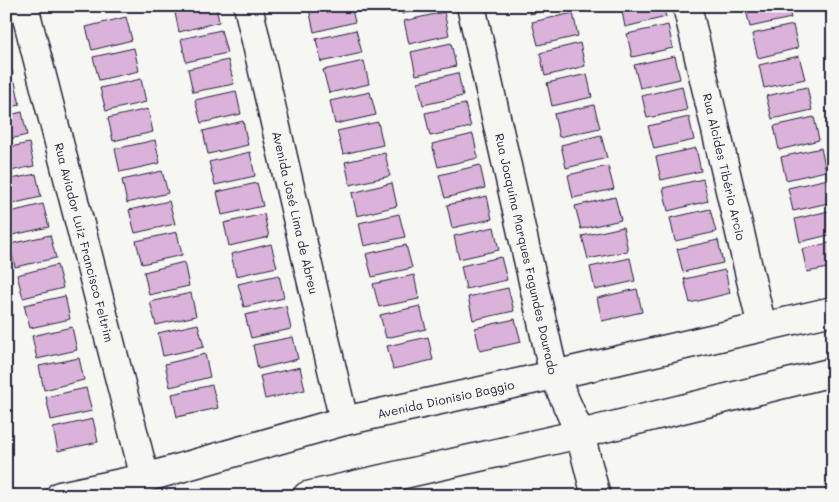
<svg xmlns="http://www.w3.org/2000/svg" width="839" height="502" viewBox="0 0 839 502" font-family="Mali,sans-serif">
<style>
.building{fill:#dab2da;stroke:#22223b}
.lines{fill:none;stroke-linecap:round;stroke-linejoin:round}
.minor-casing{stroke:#22223b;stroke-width:31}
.minor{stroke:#f6f6f2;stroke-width:28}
.labels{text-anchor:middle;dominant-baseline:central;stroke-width:5;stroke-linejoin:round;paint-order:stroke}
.street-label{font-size:12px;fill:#22223b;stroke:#f6f6f2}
</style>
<rect width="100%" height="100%" fill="#f6f6f2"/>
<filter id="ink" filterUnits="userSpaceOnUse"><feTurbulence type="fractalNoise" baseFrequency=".02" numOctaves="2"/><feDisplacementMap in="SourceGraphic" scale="10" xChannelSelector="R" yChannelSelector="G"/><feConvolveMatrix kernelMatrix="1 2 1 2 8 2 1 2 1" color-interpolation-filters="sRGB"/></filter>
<g filter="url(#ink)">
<path class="building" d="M182,6H216L219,22L179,32L174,8Z
M319,6H351L355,22L314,32L309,9Z
M400,6H433L402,14Z
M529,6H566L530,14Z
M621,6H663L666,17L625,27Z
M745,6H788L791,18L750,27Z
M444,12L449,35L409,44L404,21Z
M573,13L578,36L538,45L532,22Z
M126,17L132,40L92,50L86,27Z
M668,25L673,48L632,57L627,34Z
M793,25L798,48L758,58L752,34Z
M221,30L227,53L186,62L181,39Z
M356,30L362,53L321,62L316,39Z
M451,43L456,66L416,75L411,52Z
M580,43L585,66L545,76L540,53Z
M134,48L139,71L99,80L93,57Z
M6,51L13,74L6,75Z
M675,56L680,79L640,88L634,65Z
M799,56L805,79L764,88L759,65Z
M228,60L234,84L193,92L188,69Z
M364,61L369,84L329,93L323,70Z
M458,73L463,96L423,105L418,82Z
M587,74L592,97L552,106L547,83Z
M141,79L146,102L106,111L100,88Z
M15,82L20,105L6,108V84Z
M682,86L687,110L647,118L642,96Z
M807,87L812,110L772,119L766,96Z
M236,91L241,114L201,123L195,100Z
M370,92L376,115L335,124L330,101Z
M465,104L471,127L430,136L425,113Z
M594,105L600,128L559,137L554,114Z
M148,109L153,132L113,141L108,118Z
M22,112L27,135L6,140V116Z
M689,117L694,140L654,149L648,126Z
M814,117L819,140L779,150L774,126Z
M243,121L248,145L208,154L203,131Z
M378,122L383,145L343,154L337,131Z
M473,134L478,158L438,167L432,144Z
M601,135L607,158L566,168L561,145Z
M155,140L160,163L120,172L115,149Z
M29,143L34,166L6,172V148Z
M696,148L701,171L661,180L656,157Z
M821,148L826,171L786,180L781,157Z
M250,152L255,176L215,185L209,162Z
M385,153L390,176L350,185L345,162Z
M480,165L485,188L445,198L439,175Z
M608,166L614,189L573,198L568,175Z
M162,171L168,193L127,203L122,180Z
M36,174L41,197L6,205V180Z
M703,179L708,201L668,211L663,188Z
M828,179L833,202L793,211L788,188Z
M257,183L263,206L222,215L217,192Z
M392,183L397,206L357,216L352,193Z
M487,196L492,219L452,228L447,205Z
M615,197L621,220L581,229L575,206Z
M169,201L175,224L135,233L129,210Z
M43,204L49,227L8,236L6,227V213Z
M710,209L716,232L675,241L670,218Z
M833,210V234L800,242L795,219Z
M264,214L269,237L229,246L224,223Z
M399,214L405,237L364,246L359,223Z
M494,227L499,250L459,259L454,236Z
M623,227L628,251L588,259L582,236Z
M177,232L182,255L142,264L136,241Z
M50,235L56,258L15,267L10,244Z
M718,240L723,263L683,272L677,249Z
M833,242V267L807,272L802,249Z
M271,244L277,267L236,276L231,254Z
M406,245L412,268L372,277L366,254Z
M501,257L507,280L466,289L461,266Z
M630,258L635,281L595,290L590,267Z
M184,262L189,286L149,295L144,272Z
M57,265L63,288L23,298L17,275Z
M725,270L730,293L690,303L684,279Z
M279,275L284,298L244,307L238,284Z
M414,275L419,299L379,307L373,284Z
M508,288L514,311L473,320L468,297Z
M637,289L642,312L602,321L597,298Z
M191,293L196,316L156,325L150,302Z
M65,296L70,319L30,328L24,305Z
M286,306L291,329L251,338L245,315Z
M420,306L426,329L386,338L380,315Z
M515,319L521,342L480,351L475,328Z
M198,324L204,347L163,356L158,333Z
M72,327L77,350L37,359L32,336Z
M293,337L298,359L258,369L253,345Z
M428,337L433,360L393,369L387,346Z
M205,354L210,377L170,387L165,364Z
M79,358L84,380L44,390L39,366Z
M300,367L305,390L265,399L260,376Z
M212,385L218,408L177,417L172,394Z
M86,388L92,411L51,420L46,397Z
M93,419L98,442L58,451L53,428Z
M6,440L11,460L6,461Z"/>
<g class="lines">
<defs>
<g id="minor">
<path id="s1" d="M24,6L145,478"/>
<path id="s2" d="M248,6L344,421"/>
<path id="s3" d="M471,6L554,375L580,434L596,496"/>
<path id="s4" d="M687,6L762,327"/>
<path id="s5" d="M60,496L145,478L344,421L554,375L833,311"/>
<path d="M307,496L580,434L833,372"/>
</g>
</defs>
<use href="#minor" class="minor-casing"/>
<use href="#minor" class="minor"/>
</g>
</g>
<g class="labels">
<g class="street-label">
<text stroke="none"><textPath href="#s4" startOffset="165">Rua Alcides Tibério Arcio</textPath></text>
<text stroke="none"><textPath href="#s2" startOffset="212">Avenida José Lima de Abreu</textPath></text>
<text stroke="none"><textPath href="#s1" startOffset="244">Rua Aviador Luiz Francisco Feltrim</textPath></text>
<text stroke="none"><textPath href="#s3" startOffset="254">Rua Joaquina Marques Fagundes Dourado</textPath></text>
<text stroke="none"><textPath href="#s5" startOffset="398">Avenida Dionisio Baggio</textPath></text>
</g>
</g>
<rect width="839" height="502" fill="none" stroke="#f6f6f2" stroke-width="25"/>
<rect x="12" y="12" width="814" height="477" fill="none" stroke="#22223b" stroke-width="2" filter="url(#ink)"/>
</svg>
